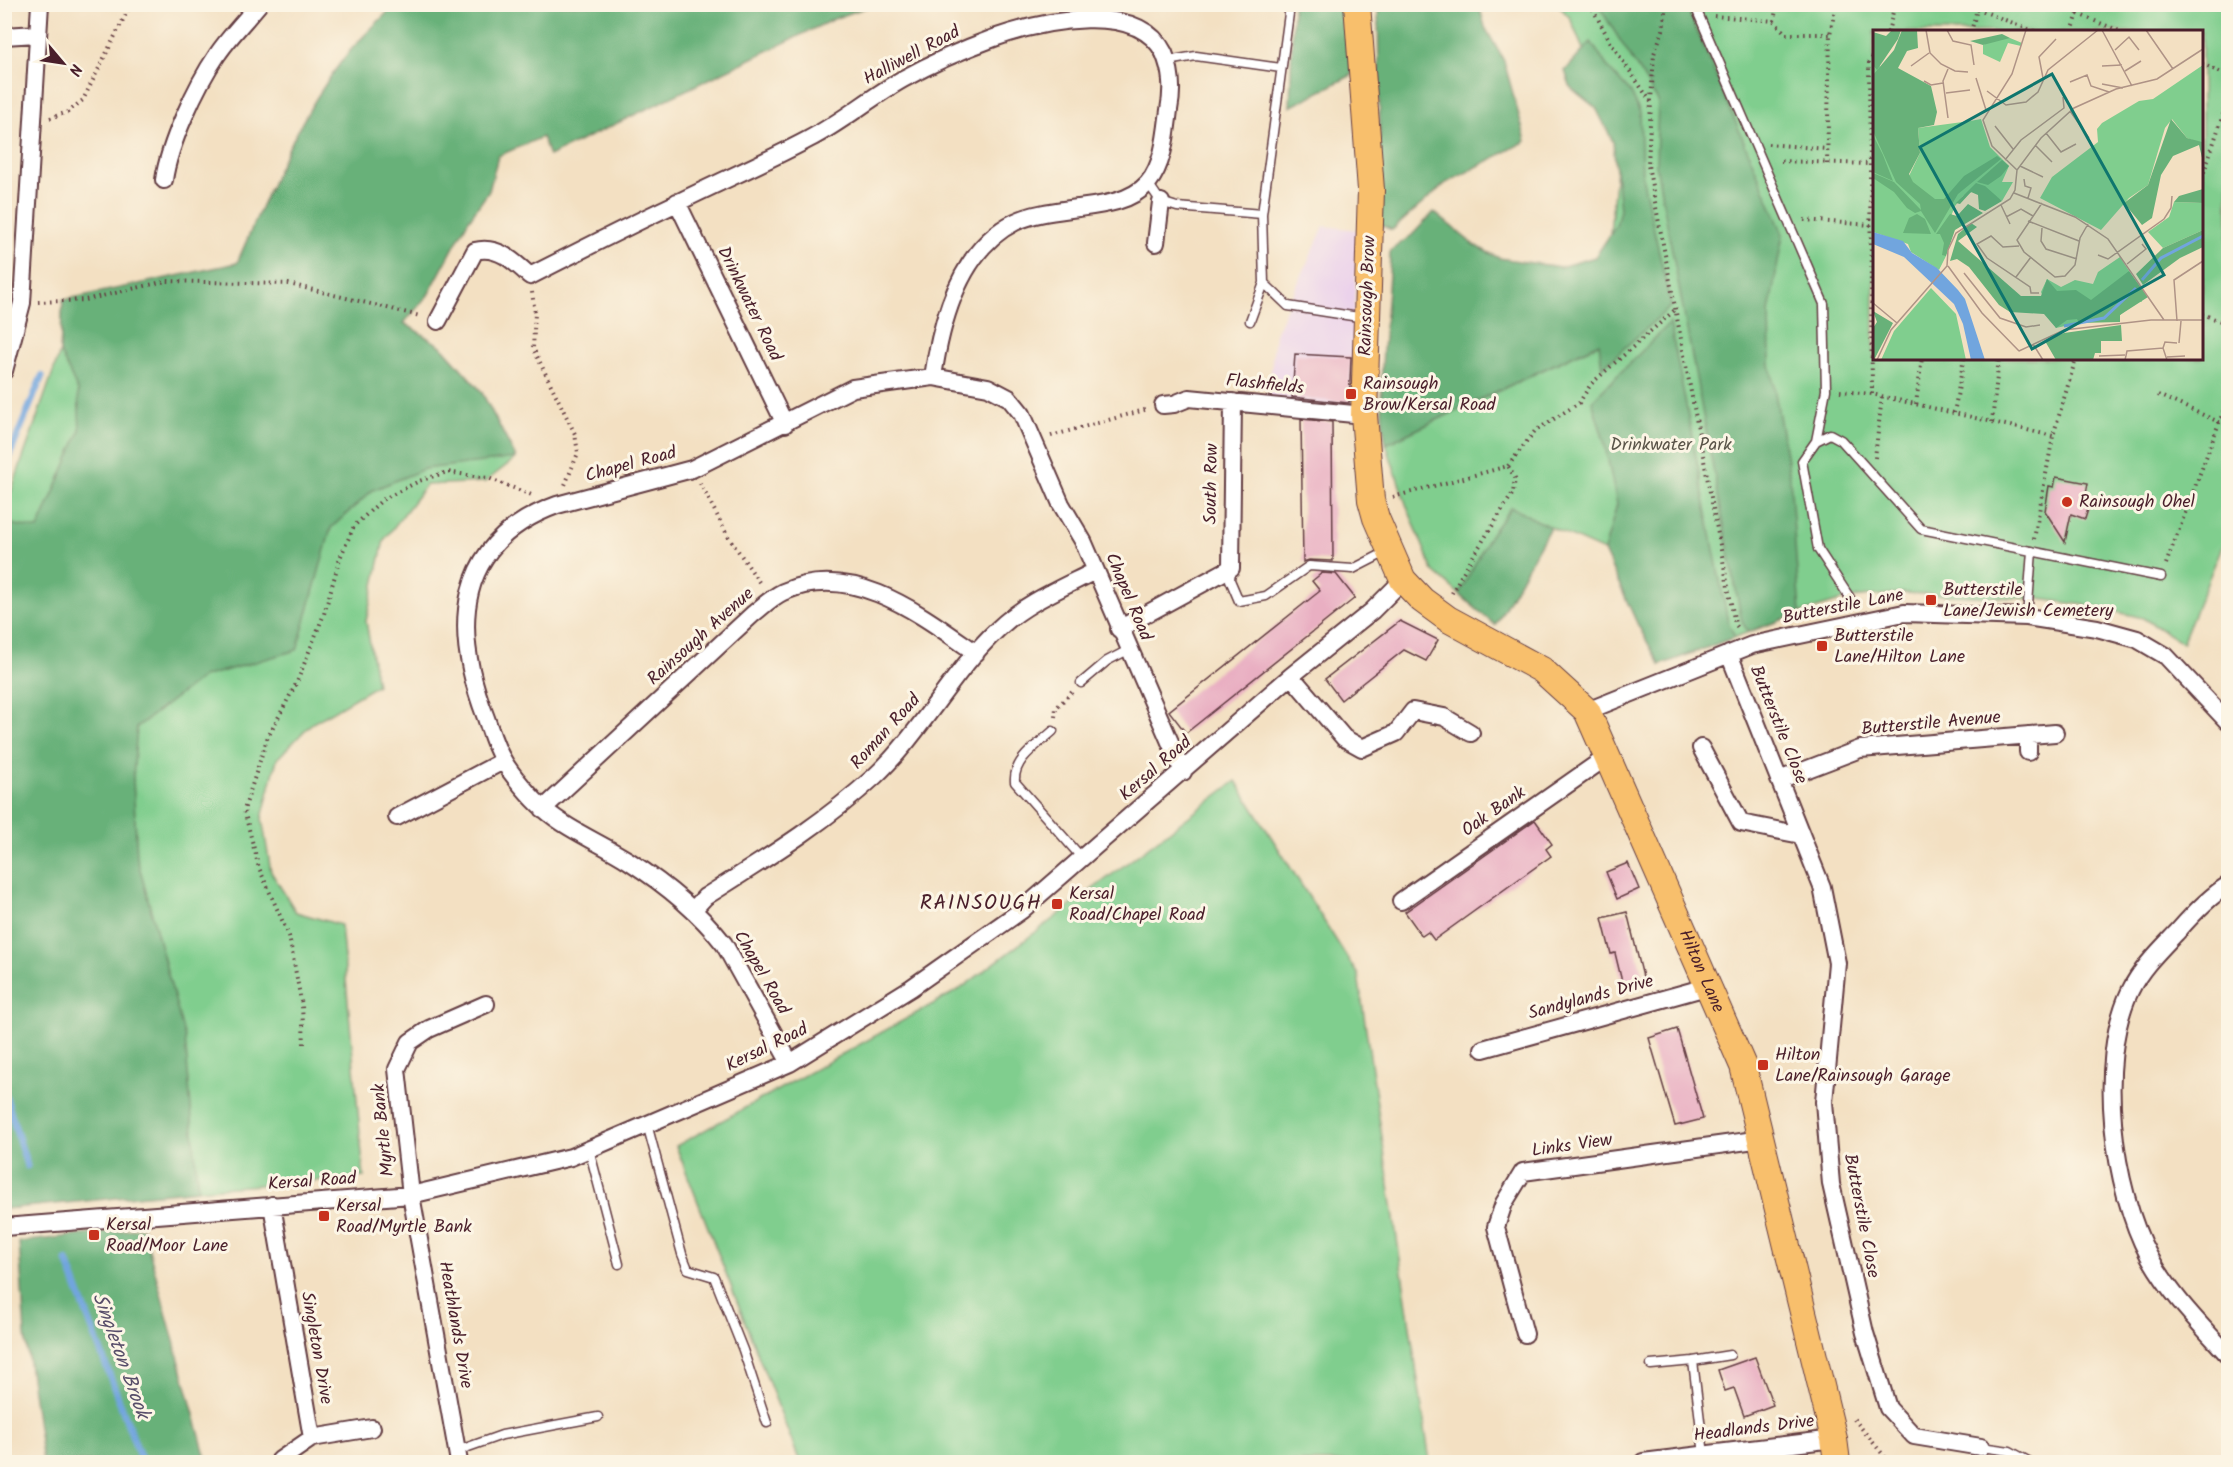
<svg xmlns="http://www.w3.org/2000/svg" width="2233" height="1467" viewBox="0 0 2233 1467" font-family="Kalam,sans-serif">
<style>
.built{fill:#ebd1eb}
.green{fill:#80ce8e;stroke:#65765c;stroke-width:1.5;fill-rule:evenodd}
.forest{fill:#68b179;stroke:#596852;stroke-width:1.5}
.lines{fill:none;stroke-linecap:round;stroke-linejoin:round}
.stream{stroke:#71a5de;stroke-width:7}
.building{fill:#e9afc2}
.service-casing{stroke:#633c42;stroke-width:11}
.minor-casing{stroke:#633c42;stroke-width:20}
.primary-casing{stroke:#633c42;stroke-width:28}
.path{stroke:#633c42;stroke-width:4;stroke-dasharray:1.5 4.5;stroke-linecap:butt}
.service{stroke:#fff;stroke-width:8}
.minor{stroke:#fff;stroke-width:16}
.primary{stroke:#f8bf6c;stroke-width:26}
.poi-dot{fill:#c8321e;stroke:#fcf5e5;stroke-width:2}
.labels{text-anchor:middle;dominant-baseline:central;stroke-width:6;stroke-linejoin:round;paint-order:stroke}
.street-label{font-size:18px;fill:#4a1f2b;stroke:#fcf5e5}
.poi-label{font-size:18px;fill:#4a1f2b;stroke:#fcf5e5;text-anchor:start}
.park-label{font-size:18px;fill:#5a5449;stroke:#fcf5e5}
.water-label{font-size:20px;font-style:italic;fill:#584e6a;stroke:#fcf5e5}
.quarter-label{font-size:21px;letter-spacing:1.5px;fill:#4a1f2b;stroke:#fcf5e5}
.inset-river{fill:none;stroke:#71a5de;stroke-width:3}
.inset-road{fill:none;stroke:#af9386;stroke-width:1.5}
.view{fill:#0f766e;fill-opacity:0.15;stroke:#0f766e;stroke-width:3}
.inset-edge{fill:none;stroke:#4a1f2b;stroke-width:3}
</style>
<rect width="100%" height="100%" fill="#fcf5e5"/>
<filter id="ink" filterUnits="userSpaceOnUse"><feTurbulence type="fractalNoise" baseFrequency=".0167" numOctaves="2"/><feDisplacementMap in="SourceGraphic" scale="12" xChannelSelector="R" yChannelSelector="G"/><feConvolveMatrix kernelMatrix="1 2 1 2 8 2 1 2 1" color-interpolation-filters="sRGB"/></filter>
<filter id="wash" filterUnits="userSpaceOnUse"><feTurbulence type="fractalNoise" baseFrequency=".008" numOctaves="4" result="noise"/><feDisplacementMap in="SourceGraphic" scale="24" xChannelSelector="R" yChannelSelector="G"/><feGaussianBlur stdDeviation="1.35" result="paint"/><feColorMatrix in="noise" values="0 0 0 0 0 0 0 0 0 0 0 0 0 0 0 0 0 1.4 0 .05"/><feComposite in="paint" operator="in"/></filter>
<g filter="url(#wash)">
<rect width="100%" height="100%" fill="#f3e0c2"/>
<path class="built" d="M1324,226L1357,230L1351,408L1268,401L1275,334Z"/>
<path class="green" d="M1558,5H2228V532L2182,643L2143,618L2092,606L2039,599L1903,593L1850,598L1800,613L1660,665L1638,625L1604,551L1550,527L1495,625L1433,571L1406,504L1386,444L1600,343L1619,136L1570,18ZM1874,32H2202V358H1874Z
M63,300L441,346L481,391L516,458L485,482L426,485L384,540L366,621L377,685L311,724L277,759L262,818L271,872L296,912L341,925L364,1177L128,1195L5,1209V509L60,352Z
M1236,781L1358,975L1430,1462H800L676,1146L960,989Z"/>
<path class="forest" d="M395,5H873L836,18L549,156L542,137L498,156L489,191L468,221L428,295L404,323L441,346L481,391L516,458L424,469L373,490L331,528L297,650L203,677L137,727L133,778L137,858L185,1038L198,1190L5,1209V523L38,529L80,431L78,391L60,352L63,300L237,263C268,192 296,120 344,58C359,39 378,22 395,5Z
M1293,5H1344L1352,75L1290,107Z
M1378,5H1479L1485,27L1504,61L1526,141L1446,183L1392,230L1381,225Z
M1598,5H1686L1783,234L1769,312L1770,364L1790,478L1800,613L1748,632L1742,622L1656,165L1658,101Z
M1591,42L1609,69L1631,93L1640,113L1642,176L1671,306L1602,368L1599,343L1386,444C1374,382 1389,314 1390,251L1412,235L1434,212L1474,245L1499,258L1560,267L1595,257L1616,226L1620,209L1613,142L1596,108L1571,88L1565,71Z
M1670,323L1728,622L1735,637L1660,665L1638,625L1604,551L1617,504L1604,441L1592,401Z
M1511,507L1550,527L1495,625L1459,594L1490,535Z
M143,1228L207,1462H43L25,1335L19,1242Z"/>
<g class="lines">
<path class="stream" d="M4,469L42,376
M4,1091L27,1166
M67,1261L142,1462"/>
</g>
<g id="blocks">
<path class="building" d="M1295,354L1351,357L1349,403L1292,397Z
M1301,419L1332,422L1333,561L1309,560L1303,562Z
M2056,477L2088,483L2085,499L2089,506L2085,519L2071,514L2065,542L2045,511L2049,486L2054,487Z
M1322,573L1336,574L1355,598L1186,733L1169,711L1320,591L1312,581Z
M1400,621L1438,640L1426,661L1404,650L1341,700L1325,679Z
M1535,820L1552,844L1546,849L1551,856L1434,940L1428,932L1422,936L1405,912Z
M1628,863L1639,889L1617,899L1606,872Z
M1627,912L1645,985L1624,990L1615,953L1611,954L1602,918Z
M1677,1029L1703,1119L1675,1126L1649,1038Z
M1755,1357L1773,1405L1744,1416L1734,1388L1725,1391L1718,1370Z"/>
</g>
</g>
<g filter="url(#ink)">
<use href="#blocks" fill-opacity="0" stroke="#633c42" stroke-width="1.5"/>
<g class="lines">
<defs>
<path id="service" d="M1694,4L1824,304L1826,390L1816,441
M1167,61L1196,56L1281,68
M1148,183L1161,202L1177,207L1262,214
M1264,283L1288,306L1365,318
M1250,321L1264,283L1262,214L1290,6
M1231,568L1230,580L1239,601L1266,596L1309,566L1353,569L1388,551
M1850,598L1818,549L1802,461L1816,441L1830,434L1841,440L1921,529L2161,577
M2027,617L2032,551
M1081,683L1107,661L1128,650
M1053,731C1038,745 1013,759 1015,782L1082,858
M647,1124L682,1254L688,1269L714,1277L743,1350L767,1423
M589,1149L619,1264
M1651,1365L1693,1361
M1981,1447L2010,1451L2030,1462
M457,1451L502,1435L598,1417
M1704,1455L1693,1361L1730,1355"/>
<path id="minor" d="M4,36L37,34
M164,180C169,144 196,86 217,55C229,37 245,21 259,4
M677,202L785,424
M1156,243L1161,202
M438,321L475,251C497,245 514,261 530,276C579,251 628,226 677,203C721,181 766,162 809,139C842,122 871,97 903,79C932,63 964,49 994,38C1042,21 1138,0 1164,53C1172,72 1173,89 1169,110C1166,133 1164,164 1148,183C1131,202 1102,205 1078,208C1057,211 1034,213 1015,222C960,249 941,321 933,377
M4,371L22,303L40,4
M1163,405L1174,404L1189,398L1364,415
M1119,629L1231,568L1233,402
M1729,654L1822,887L1837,963L1824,1102L1831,1184L1865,1333L1888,1408L1914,1436L1981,1447
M1291,676L1344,738L1362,748L1396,733L1413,711L1444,717L1471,733
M1587,711L1752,645L1904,613L2027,617L2097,628L2137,639L2166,656L2228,722
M1701,748L1741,823L1801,835
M2028,752V735
M1779,780L1860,749L2055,733
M543,809L753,614C762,607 772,597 783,592C853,561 920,614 976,653
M397,817L503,761
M2228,885C2210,896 2192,915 2178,931C2161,949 2141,968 2130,991C2096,1062 2113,1189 2149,1256C2170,1294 2200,1324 2228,1355
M1401,901L1608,756
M693,910L705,897C765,859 823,824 875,776C922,732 952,672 998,629C1025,603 1062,588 1095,571
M1483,1049L1710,986
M790,1063L724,944C699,912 663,883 629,861C601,843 568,830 544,809C532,799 510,773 503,760C495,747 491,732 486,718C451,628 455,542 557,505L692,469L853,388L933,377L988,387L1009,398L1022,414L1061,504L1083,541L1183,772
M272,1205L312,1438L372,1428
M4,1227L411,1195L571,1157L790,1063L911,988L1022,910L1291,676L1372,611L1403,580
M1525,1334L1496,1227L1504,1203L1523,1172L1762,1139
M280,1460L312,1438
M459,1462L411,1195L397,1069L410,1042L429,1029L486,1004
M1643,1462L1834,1439"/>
<g id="primary">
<path id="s1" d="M1357,4L1371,190L1364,415L1371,500L1376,518L1403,580L1422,600L1448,619L1542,670L1587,711L1743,1066L1834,1439L1837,1462"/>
</g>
</defs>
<use href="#service" class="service-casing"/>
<use href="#minor" class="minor-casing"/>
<use href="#primary" class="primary-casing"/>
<path class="path" d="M1590,4L1612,45L1651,102L1648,165L1735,624L1740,630
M2078,14L2122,32
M1714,16L1774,21L1786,34H1830
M1774,21L1777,4
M1888,32L1895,4
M1971,32L1977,9L2036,32
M2072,32L2081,4
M2202,64L2228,76
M1651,101L1654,54L1663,30L1666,4
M50,118L68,112L83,100L131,4
M1768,144L1827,149
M1781,161L1870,164
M1827,164L1830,34L1836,4
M2202,178L2228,100
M1804,220L1871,225
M532,292L535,313L533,348L575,434L578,453L565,485
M38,302L85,300L166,281L289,284L420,316
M2202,314L2228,324
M1840,391L1872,394L2053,436
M1872,394L1869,63L1874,55
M2158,395L2228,426
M1916,404L1922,358
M1954,413L1964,358
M1992,422L1999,358
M1051,436L1148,409
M1875,458L1882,396
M1508,466L1535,431L1579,403L1591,384L1677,308
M700,483L728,536L761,585
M1393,497L1508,466L1515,478L1513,493L1462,574L1451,595
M2034,539L2053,436L2076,358
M2166,564L2228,399
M1055,717L1056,708L1072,692
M304,1044L302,1006L289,936L259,868L244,810L267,739L297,682L324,614L340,558L354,526L382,500L419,481L447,472L488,478L534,496
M1854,1419L1889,1462"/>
<use href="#service" class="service"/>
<use href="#minor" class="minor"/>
<use href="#primary" class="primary"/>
</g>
</g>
<g class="poi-dot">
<rect x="1345" y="388" width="12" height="12" rx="3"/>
<circle cx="2067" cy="502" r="6"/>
<rect x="1925" y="594" width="12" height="12" rx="3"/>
<rect x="1816" y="640" width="12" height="12" rx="3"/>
<rect x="1051" y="898" width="12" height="12" rx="3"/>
<rect x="1757" y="1059" width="12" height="12" rx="3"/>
<rect x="318" y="1210" width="12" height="12" rx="3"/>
<rect x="88" y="1229" width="12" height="12" rx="3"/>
</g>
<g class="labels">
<g class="street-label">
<text transform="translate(912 56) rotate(-28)">Halliwell Road</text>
<text transform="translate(1368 296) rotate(-88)">Rainsough Brow</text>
<text transform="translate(749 304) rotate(64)">Drinkwater Road</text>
<text transform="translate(1265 385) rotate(6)">Flashfields</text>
<text transform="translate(631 465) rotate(-15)">Chapel Road</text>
<text transform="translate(1212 484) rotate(-89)">South Row</text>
<text transform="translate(1128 597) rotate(67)">Chapel Road</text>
<text transform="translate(1843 607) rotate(-11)">Butterstile Lane</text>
<text transform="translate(701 637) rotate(-42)">Rainsough Avenue</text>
<text transform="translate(1931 724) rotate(-5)">Butterstile Avenue</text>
<text transform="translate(1778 725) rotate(68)">Butterstile Close</text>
<text transform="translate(886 732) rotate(-48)">Roman Road</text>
<text transform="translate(1156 769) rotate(-41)">Kersal Road</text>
<text transform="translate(1494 812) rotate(-35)">Oak Bank</text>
<text stroke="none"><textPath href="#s1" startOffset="1095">Hilton Lane</textPath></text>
<text transform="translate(761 973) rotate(60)">Chapel Road</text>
<text transform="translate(1591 998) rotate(-15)">Sandylands Drive</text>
<text transform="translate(767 1048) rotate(-26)">Kersal Road</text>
<text transform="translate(384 1130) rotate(-96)">Myrtle Bank</text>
<text transform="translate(1572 1146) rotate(-8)">Links View</text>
<text transform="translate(312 1182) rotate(-4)">Kersal Road</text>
<text transform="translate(1861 1216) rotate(79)">Butterstile Close</text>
<text transform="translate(455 1325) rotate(80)">Heathlands Drive</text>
<text transform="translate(316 1348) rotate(80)">Singleton Drive</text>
<text transform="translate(1754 1429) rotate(-7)">Headlands Drive</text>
</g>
<g class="poi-label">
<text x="1363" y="384">Rainsough<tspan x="1363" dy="21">Brow/Kersal Road</tspan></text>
<text x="2079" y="502">Rainsough Ohel</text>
<text x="1943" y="590">Butterstile<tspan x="1943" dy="21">Lane/Jewish Cemetery</tspan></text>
<text x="1834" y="636">Butterstile<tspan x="1834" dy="21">Lane/Hilton Lane</tspan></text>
<text x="1069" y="894">Kersal<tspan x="1069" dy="21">Road/Chapel Road</tspan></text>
<text x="1775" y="1055">Hilton<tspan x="1775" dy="21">Lane/Rainsough Garage</tspan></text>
<text x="336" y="1206">Kersal<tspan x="336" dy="21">Road/Myrtle Bank</tspan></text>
<text x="106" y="1225">Kersal<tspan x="106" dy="21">Road/Moor Lane</tspan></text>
</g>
<g class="park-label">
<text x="1671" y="445">Drinkwater Park</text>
</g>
<g class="water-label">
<text transform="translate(120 1356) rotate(70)">Singleton Brook</text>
</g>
<g class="quarter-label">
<text x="981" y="903">RAINSOUGH</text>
</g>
</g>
<g transform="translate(1873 30)">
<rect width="330" height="330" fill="#f3e0c2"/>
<path d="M125,8H137L149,13L148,16L135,13L127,32L110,24V15ZM0,21L14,52L36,146L47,123L45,98L97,91L108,89L117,117L136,136L129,152H140L129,171L110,157L90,166L82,176L72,202L73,226L66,240L38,222L35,214L0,202ZM330,35V114L314,108L299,89L292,98L275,155L256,168L228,200L167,168L179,147L225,112L224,99L229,93L266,71L280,69ZM301,172L330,173V200L290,218L275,202L296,187ZM247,227L260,247L269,272L265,271L247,285V292L214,291L183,298L168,262L174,249L188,257L202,250L220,254L225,242ZM58,258L83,284L93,330H8L21,301Z" fill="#80ce8e"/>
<path d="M19,0H28L25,9L4,40L0,35V2L13,6ZM29,0H44L45,18L34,21L25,38L58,56L64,82L61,95L45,98L47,123L36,144L40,152L62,169H71L91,146L124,126L128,129L85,164L62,203L48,181L42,183L34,178L21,162L0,148V143L21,152L48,180L47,174L23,152L0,101V45L21,20ZM129,4L137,8L110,15L97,11ZM298,89L314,108L329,112L330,132L326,115L300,126L288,145L279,188L269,195L251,173L275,155ZM0,105L10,125L20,151L0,142ZM129,130L136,136L128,146L115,155L104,152ZM103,153L112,156L129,171L112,181L106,179L105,165L98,162L87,174L83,173ZM330,159V173L301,172L306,166ZM95,174L110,183L82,200L73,226L69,225L71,213L67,204H63L77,184L84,186ZM44,184L52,189L58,204L30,203L36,188ZM98,193L104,197L85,211L148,266H168L174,249L184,261L203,260L218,270L256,241L275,267L247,285V292L206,293L204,289L194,290L183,298L171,284L137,282L126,275L96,237L84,229L77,231L85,204ZM330,200V217L307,228L270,255L263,244L290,218ZM0,281L20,293L1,330L0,298L4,292ZM248,295L249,311H228V323H222L220,330H183L172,311L191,303Z" fill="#68b179"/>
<path d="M0,202L30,211L39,223L64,238L85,260L92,269L112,330H98L90,294L81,274L31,227L0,214Z" fill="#71a5de"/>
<path class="inset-river" d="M269,250L288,228L330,206M191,296L231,288L263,258"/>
<path class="inset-road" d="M53,0L57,23L68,34L82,41L95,42M74,0L80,11L98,15L101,35M229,0L259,56M273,0L300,39M242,20L256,7L266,20M38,36L56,23M229,36L249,35M252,41L268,31M103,48L113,80M170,48L166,27L183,9M51,51L58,55L70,53M197,52L214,45L218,56L236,62M229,54L250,58M114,61L133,75L153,72L165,62L175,40L225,0M73,63L97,60M197,81L216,108M75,88L70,51L75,39M122,96L140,119M173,103L188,122L203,114M162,115L179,132M132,130L148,110L191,78L190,67M147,136L170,147M144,140L119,116L110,90L139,44L153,0M151,149L152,156L158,158L155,168M141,163L202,187L235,209L291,290M169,173L144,210L151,222L182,247L192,246L202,235L207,208L215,194M128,175L137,194M133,187L148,179L160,186M155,191L206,211M169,198L168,211L173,219L204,229M146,216L130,217L118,206L104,214L114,228L157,257L158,263H166M225,225L235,229L291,189L298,178L299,166M254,234L273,219L269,214M75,236L109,283L146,321M91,243L127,288L153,297L167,295M143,247L158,227M0,273L24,293M304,291L301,250L330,231M306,313L308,291M160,314L170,330M290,318L292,312L304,313M146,321L191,300L278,290H330M226,326L252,325M294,327L312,326M4,330L18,300L74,236L75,220L83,203L137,169L142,160L144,140L168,108L201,78L243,59L284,49L330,19M252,330L254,321L290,318L294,330"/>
<path class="view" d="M179,44L291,245L159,319L47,117Z"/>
<rect width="330" height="330" class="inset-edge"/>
</g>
<rect width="2233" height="1467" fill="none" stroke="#fcf5e5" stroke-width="24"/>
<g transform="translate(63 63) rotate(119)" stroke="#fcf5e5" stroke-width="4.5" paint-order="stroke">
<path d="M0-4.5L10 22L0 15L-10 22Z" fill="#4a1f2b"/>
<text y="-9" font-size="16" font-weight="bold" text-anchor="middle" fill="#4a1f2b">N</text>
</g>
</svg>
